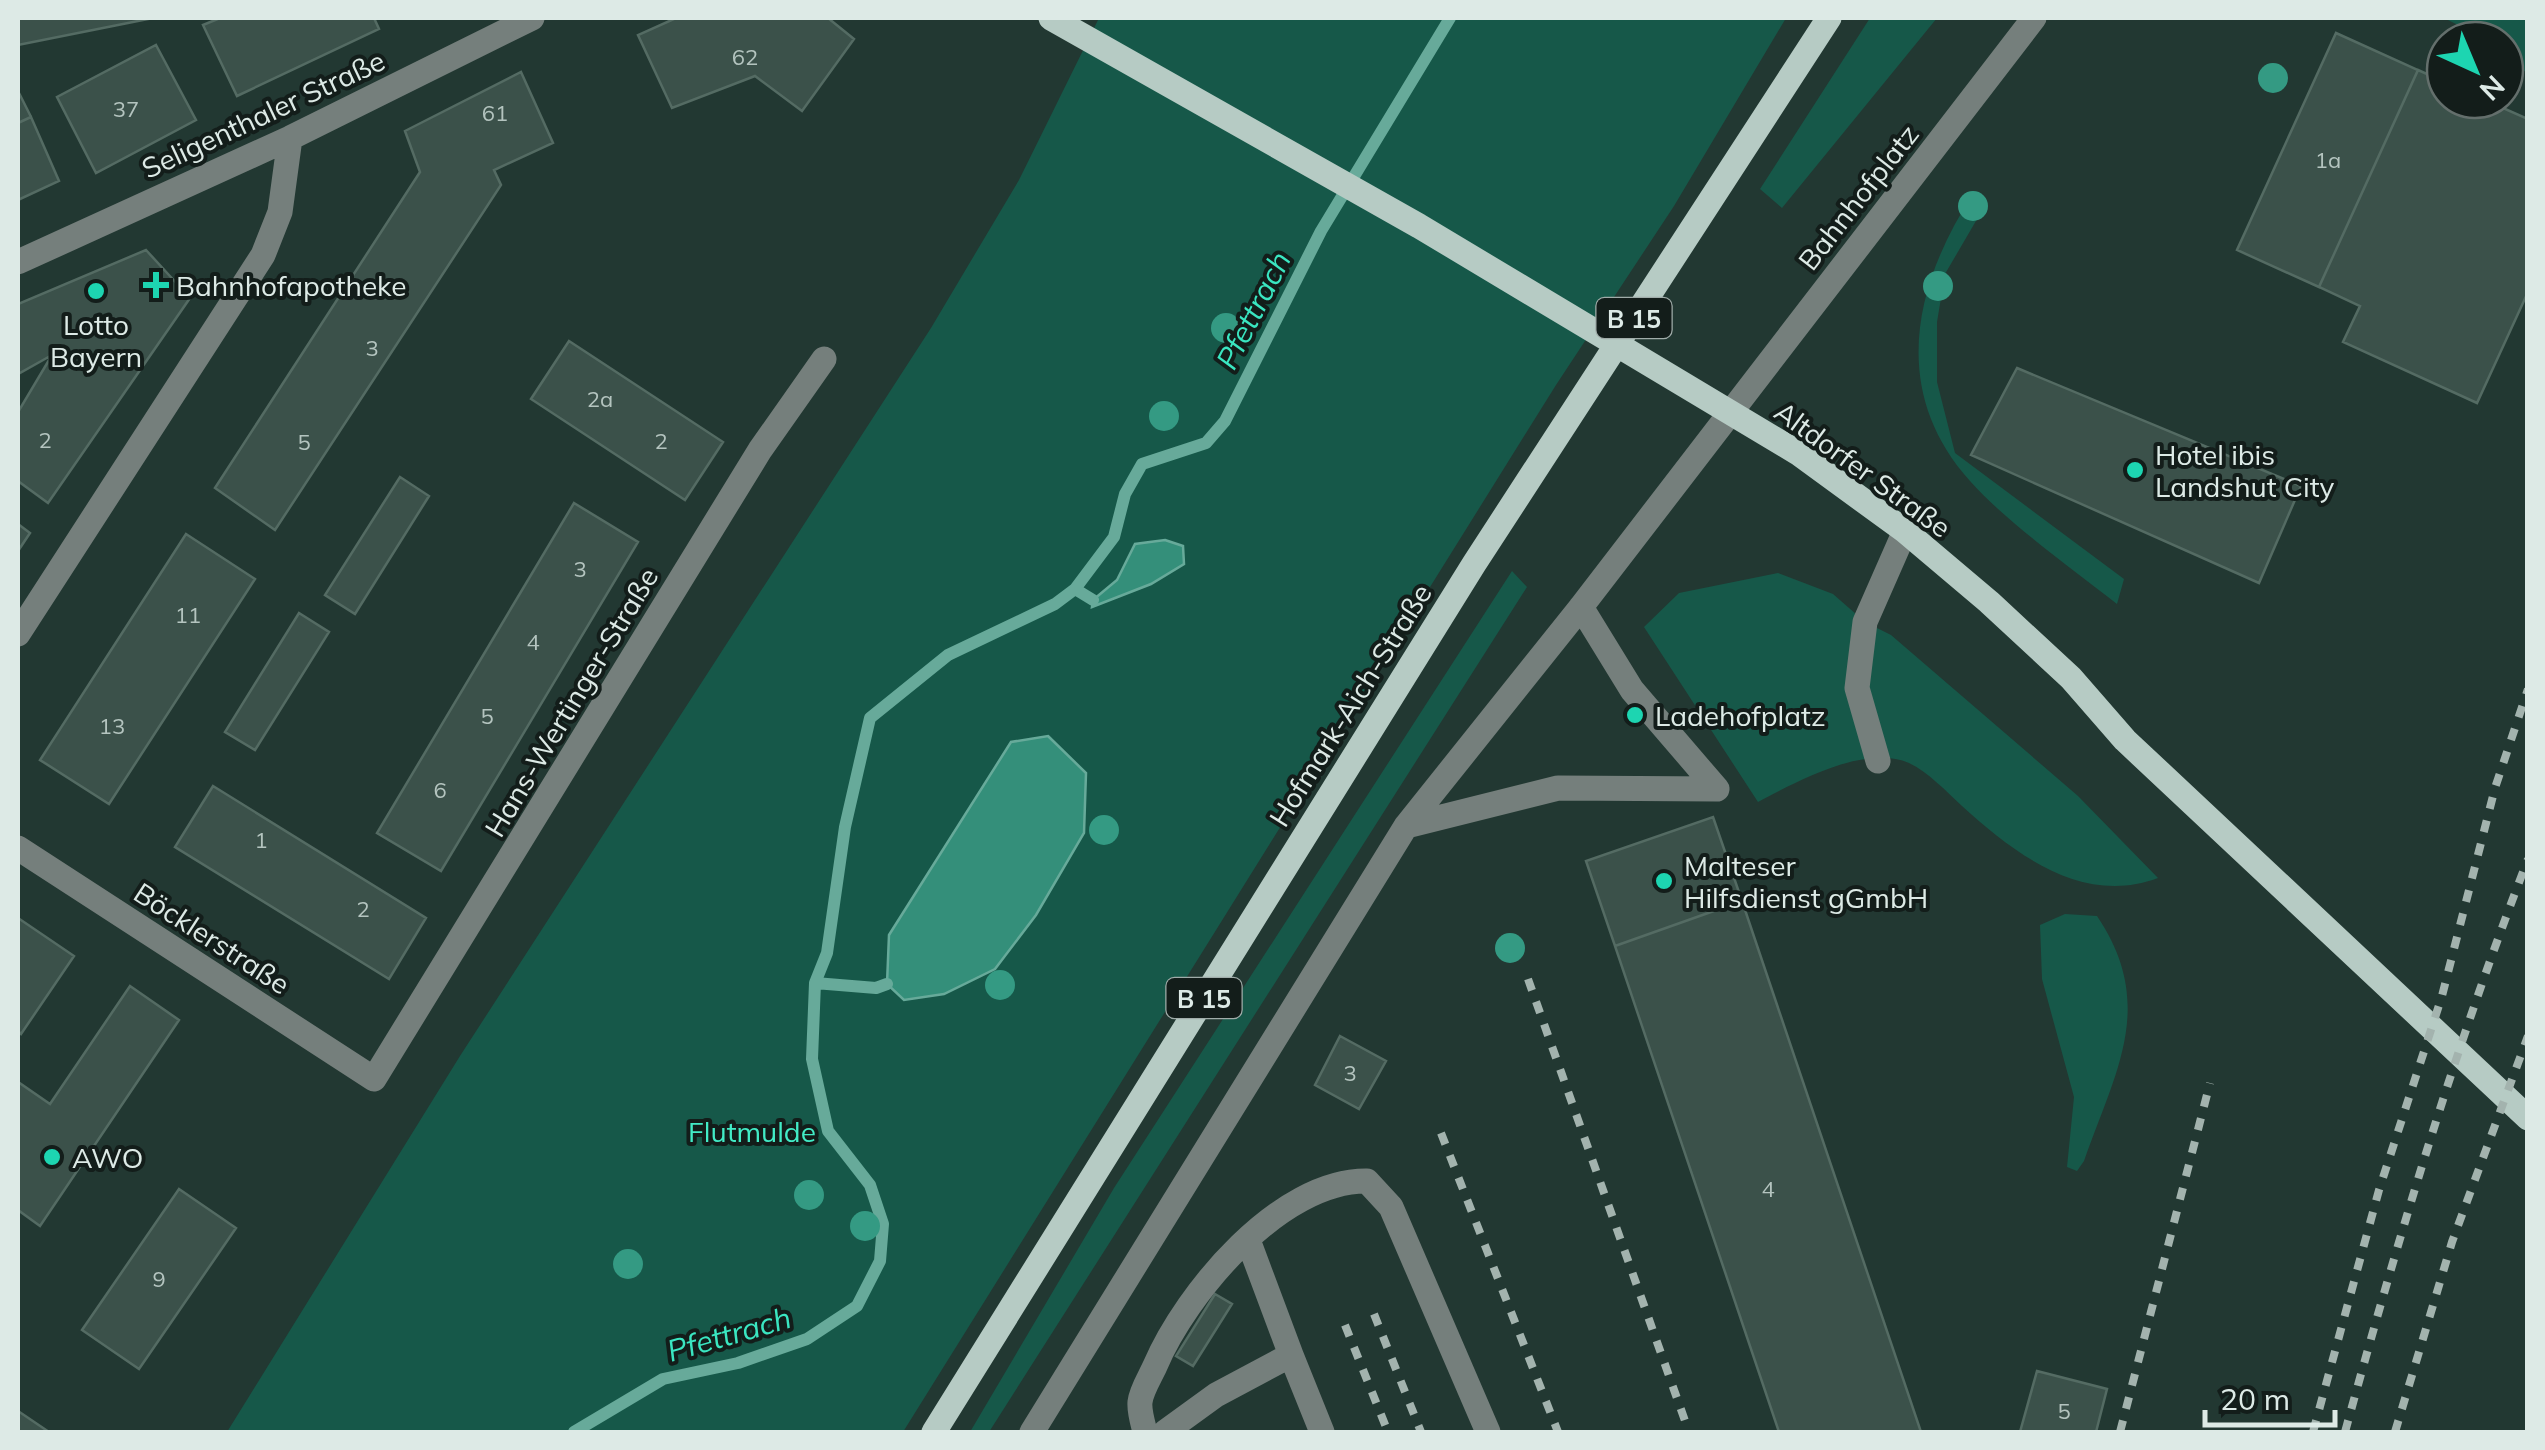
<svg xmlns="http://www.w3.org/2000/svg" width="2545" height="1450" viewBox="0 0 2545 1450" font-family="Mulish,sans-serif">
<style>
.green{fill:#165849}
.water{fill:#348f7a;stroke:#67aa9a;stroke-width:2.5}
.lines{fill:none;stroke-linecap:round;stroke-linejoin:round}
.stream{stroke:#67aa9a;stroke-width:12}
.building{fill:#3b514a;stroke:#546b63;stroke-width:2.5}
.minor{stroke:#757f7c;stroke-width:25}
.major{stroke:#b6cbc4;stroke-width:25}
.rail{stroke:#a3b3ae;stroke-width:8;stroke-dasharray:12 12;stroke-linecap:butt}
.tree{fill:#349a83}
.poi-dot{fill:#1dd5b1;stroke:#131d1a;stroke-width:4}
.labels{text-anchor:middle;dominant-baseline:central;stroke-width:8;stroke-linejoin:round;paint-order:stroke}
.number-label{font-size:22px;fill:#b4c4bf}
.shield{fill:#131d1a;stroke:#a0aca9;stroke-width:2.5}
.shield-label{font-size:25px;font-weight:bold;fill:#ddeae6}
.street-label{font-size:28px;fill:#ddeae6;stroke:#131d1a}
.poi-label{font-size:28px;fill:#ddeae6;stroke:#131d1a;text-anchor:start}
.park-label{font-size:28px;fill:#42ebc6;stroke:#131d1a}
.water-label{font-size:30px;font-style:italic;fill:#3ae6c1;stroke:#131d1a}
</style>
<rect width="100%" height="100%" fill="#223832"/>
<path class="green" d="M1099,18H1786L1674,206L1556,385L903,1432H227L460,1056L931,328L1019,180Z
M1870,18H1937L1782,208L1760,189Z
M2444,18H2527V72L2505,63L2509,51L2505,40H2488Z
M1973,194L1987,202L1945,274L1937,322V382L1955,453L2124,579L2117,604C2074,570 2005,521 1970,481C1890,392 1913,286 1973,194Z
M1512,571L1527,587L989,1432H970L1114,1188Z
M1778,573L1833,594L1865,622L1891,635L2078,796L2158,878C2083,906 2016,855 1962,806C1947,792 1928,772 1909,763C1864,744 1796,782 1758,802L1644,627L1679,593Z
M2065,914L2097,916C2157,1005 2116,1070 2084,1161L2077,1171L2067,1167L2074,1097L2042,979L2040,925Z"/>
<path class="water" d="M1165,540L1183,546L1184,564L1151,584L1092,607L1093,600L1117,580L1135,544Z
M1048,736L1086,773L1084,833L1036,915L995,969L944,994L904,1000L887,984L889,935L1011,742Z"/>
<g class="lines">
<path class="stream" d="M1075,589L1093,600
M815,983L876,988L887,984
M574,1432L663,1379L738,1363L807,1339L857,1306L880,1261L883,1224L870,1185L828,1131L812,1059L815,983L827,953L845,827L870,718L948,655L1055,604L1075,589L1114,537L1125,494L1142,464L1206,443L1225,421L1321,231L1450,18"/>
</g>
<path class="building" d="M18,18H153L18,45Z
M220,18H374L379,29L237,96L203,25Z
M676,18H828L854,39L802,111L755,76L672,108L638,35Z
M2336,33L2418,70L2319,287L2237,250Z
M156,45L196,120L96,173L57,97Z
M2418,70L2445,82V100H2485L2528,119V292L2477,403L2343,342L2360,306L2319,287Z
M521,72L553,143L494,170L501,185L275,530L215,488L420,172L405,131Z
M18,91L31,117L18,123Z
M31,117L59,181L18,200V123Z
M146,250L190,298L48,503L18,481V412L52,355L18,374V304Z
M569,341L723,442L685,500L531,399Z
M2017,368L2301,486L2259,583L1971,455Z
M400,477L429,496L355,614L325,595Z
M574,503L638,542L441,871L377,833Z
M18,524L30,533L18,551Z
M186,534L255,579L109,804L40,760Z
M299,613L329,632L255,750L225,732Z
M213,786L426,918L389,979L175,847Z
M1713,817L1742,901L1615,946L1586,861Z
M1742,901L1921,1432H1779L1615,946Z
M18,918L74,956L21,1034L18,1031Z
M130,986L179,1020L40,1226L18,1210V1082L50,1104Z
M1340,1036L1386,1061L1359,1109L1315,1085Z
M179,1189L236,1228L139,1369L82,1330Z
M1215,1294L1232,1304L1193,1366L1176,1356Z
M2037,1371L2107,1389L2096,1432H2020Z
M18,1411L49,1432H18Z"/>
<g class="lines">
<path class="minor" d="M18,262L290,138L532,18
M1581,607L1632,690L1717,789
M18,634L263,255L280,212L290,138
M1878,761L1857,688L1865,622L1905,531
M1406,826L1558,788L1717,789
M18,848L374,1079L760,450L824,359
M1248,1240L1291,1355
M1032,1432L1406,826L1581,607L2034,18
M1145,1432C1143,1424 1139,1411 1140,1402C1141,1391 1150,1377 1155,1366C1186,1293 1280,1180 1367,1181L1391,1207L1488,1432
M1165,1432L1216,1395L1291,1355L1322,1432"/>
<path class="major" d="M1051,18L1419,226L1798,453L1905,531L1989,602L2071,678L2125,740L2528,1118
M934,1432L1474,564L1829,18"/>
<path class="rail" d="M1528,979L1689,1432
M1441,1133L1558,1432
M1374,1314L1421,1432
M1345,1325L1388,1432
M2120,1432L2210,1083
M2313,1432L2379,1190L2442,996L2495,788L2528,689
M2345,1432C2398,1239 2455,1047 2528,859
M2395,1432L2452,1242L2528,1036"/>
</g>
<g class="tree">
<circle cx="2273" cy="78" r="15"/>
<circle cx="1973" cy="206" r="15"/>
<circle cx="1938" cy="286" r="15"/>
<circle cx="1226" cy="328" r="15"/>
<circle cx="1164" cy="416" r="15"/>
<circle cx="1104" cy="830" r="15"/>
<circle cx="1510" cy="948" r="15"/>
<circle cx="1000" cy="985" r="15"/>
<circle cx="809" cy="1195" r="15"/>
<circle cx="865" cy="1226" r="15"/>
<circle cx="628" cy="1264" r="15"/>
</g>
<g class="poi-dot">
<path d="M151 270h10v10h10v10h-10v10h-10v-10h-10v-10h10z"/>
<circle cx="96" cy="291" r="10"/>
<circle cx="2135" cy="470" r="10"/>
<circle cx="1635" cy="715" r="10"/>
<circle cx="1664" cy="881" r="10"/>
<circle cx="52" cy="1157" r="10"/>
</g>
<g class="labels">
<g class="number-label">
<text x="745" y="57">62</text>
<text x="126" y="109">37</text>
<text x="495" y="113">61</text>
<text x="2328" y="160">1a</text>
<text x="372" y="348">3</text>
<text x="600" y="399">2a</text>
<text x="45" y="440">2</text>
<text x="661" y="441">2</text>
<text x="304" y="442">5</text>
<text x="580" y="569">3</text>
<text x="188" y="615">11</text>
<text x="533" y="642">4</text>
<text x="487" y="716">5</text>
<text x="112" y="726">13</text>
<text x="440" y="790">6</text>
<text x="261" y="840">1</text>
<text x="363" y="909">2</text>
<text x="1350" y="1073">3</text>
<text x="1768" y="1189">4</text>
<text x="159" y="1279">9</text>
<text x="2064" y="1411">5</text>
</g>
<g class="shield">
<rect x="1596.5" y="298" width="75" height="40" rx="8"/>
<rect x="1166.5" y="978" width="75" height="40" rx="8"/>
</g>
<g class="shield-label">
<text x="1634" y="318">B 15</text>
<text x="1204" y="998">B 15</text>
</g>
<g class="street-label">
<text transform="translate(263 114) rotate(-25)">Seligenthaler Straße</text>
<text transform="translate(1858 197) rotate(-52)">Bahnhofplatz</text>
<text transform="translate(1863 469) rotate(36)">Altdorfer Straße</text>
<text transform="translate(571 702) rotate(-59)">Hans-Wertinger-Straße</text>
<text transform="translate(1350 705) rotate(-58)">Hofmark-Aich-Straße</text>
<text transform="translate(212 938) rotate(33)">Böcklerstraße</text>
</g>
<g class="poi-label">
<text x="176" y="285">Bahnhofapotheke</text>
<text x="96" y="324" text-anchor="middle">Lotto<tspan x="96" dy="32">Bayern</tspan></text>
<text x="2155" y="454">Hotel ibis<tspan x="2155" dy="32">Landshut City</tspan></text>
<text x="1655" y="715">Ladehofplatz</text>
<text x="1684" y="865">Malteser<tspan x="1684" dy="32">Hilfsdienst gGmbH</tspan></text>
<text x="72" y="1157">AWO</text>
</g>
<g class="park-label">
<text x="752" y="1131">Flutmulde</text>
</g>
<g class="water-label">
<text transform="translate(1253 310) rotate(-63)">Pfettrach</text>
<text transform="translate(729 1334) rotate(-16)">Pfettrach</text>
</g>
</g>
<rect width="2545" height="1450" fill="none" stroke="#ddeae6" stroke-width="40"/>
<g transform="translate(2475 70) rotate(136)"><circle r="48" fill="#131d1a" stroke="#646f6c" stroke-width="2.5"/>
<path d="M0-8L18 38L0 25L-18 38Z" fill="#1dd5b1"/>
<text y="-15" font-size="28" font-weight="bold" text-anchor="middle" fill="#ddeae6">N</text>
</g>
<path d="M2205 1410v15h130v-15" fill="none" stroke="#ddeae6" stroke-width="5"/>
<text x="2220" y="1410" font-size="30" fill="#ddeae6" stroke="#131d1a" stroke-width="8" paint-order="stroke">20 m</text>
</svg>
